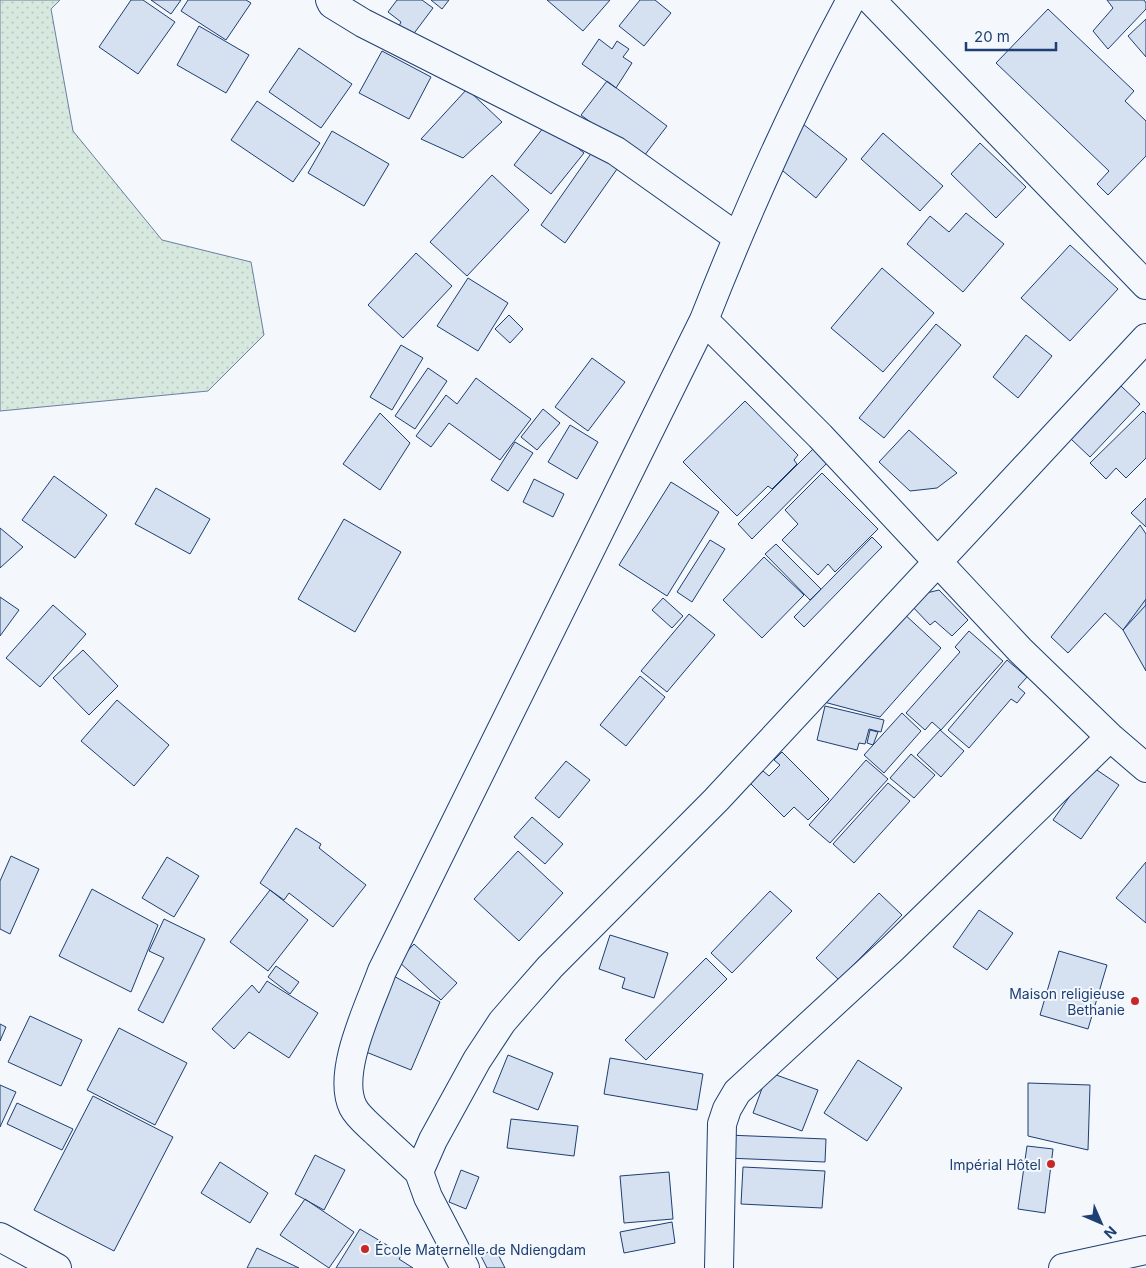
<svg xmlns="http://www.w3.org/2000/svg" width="1146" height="1268" viewBox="0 0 1146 1268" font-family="Inter,sans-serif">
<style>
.green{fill:url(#green-dots);stroke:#687fa3}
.building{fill:#d5e0f0;stroke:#1d3f73}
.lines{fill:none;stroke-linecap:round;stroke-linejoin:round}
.street-casing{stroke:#1d3f73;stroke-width:30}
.secondary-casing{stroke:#1d3f73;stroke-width:30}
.street{stroke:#f4f7fb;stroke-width:28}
.secondary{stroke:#f4f7fb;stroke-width:28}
.poi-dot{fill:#c62828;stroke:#f4f7fb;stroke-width:2}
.labels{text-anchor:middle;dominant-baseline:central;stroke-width:4;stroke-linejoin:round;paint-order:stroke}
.poi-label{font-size:14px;fill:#1d3f73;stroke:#f4f7fb;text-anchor:end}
</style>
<defs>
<pattern id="green-dots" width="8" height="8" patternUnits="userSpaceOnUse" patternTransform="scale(1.25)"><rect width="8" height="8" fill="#d7e8df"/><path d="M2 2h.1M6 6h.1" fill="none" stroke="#b8c8c3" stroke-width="1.8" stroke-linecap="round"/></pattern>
</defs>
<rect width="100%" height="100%" fill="#f4f7fb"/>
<path class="green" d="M0,0H60L51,9L73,131L162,240L251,262L264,335L208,391L0,411Z"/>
<path class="building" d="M131,0H143L175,22L138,74L99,47Z
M151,0H181L171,14Z
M188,0H246L251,3L226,40L181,11Z
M397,0H422L433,8L412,36L399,26L401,22L388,12Z
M431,0H449L442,9Z
M547,0H610L583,31Z
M640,0H655L671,13L644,46L619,26Z
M1107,0H1144L1146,3V9L1108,49L1093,31L1113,8Z
M1048,9L1134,91L1125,101L1146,121V156L1108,195L1097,184L1109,171L996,63Z
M1146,19V57L1128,36Z
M199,26L249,55L226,93L177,65Z
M599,39L612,49L617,41L629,49L623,57L632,63L616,88L582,64Z
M299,48L352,84L321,128L269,92Z
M382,51L431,77L409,119L359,93Z
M607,81L667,126L641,160L581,115Z
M467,89L502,122L463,158L421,139Z
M257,101L320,143L293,182L231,140Z
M547,123L584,153L551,194L514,165Z
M803,124L847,159L816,198L772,162Z
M332,131L389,164L364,206L308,173Z
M883,133L943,186L920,211L861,159Z
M980,143L1026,187L996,218L951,174Z
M597,145L622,162L565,243L541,225Z
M492,175L529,210L467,276L430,242Z
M966,213L1004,244L963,292L907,244L930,216L949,232Z
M1070,245L1118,289L1070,341L1021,298Z
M416,253L452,286L403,338L368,305Z
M882,268L934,313L883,372L831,328Z
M468,278L508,303L478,351L437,326Z
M509,315L523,329L510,343L495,329Z
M936,324L961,345L884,438L859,418Z
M1026,335L1052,356L1018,398L993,377Z
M401,345L423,358L392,410L370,397Z
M592,358L625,382L588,431L555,407Z
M428,368L447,381L415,429L395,416Z
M476,378L531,419L500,460L449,423L431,447L416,436L446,395L457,404Z
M1121,386L1140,404L1090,457L1071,439Z
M745,401L798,455L794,460L797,464L772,489L768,486L737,516L683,462Z
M543,409L560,423L537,450L521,437Z
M1143,411L1146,414V458L1126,478L1116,468L1106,479L1090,463Z
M380,413L410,443L380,490L343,464Z
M570,425L598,442L577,479L548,462Z
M909,430L957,473L937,488L910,491L879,462Z
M515,442L533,453L508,491L491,480Z
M816,446L830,460L752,539L738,524Z
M822,473L878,529L835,572L828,564L818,575L782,540L798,524L785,510Z
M54,476L107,515L75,558L22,520Z
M534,479L564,494L553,517L523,502Z
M671,482L719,512L667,596L619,565Z
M156,488L210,519L190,554L135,524Z
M1146,498V527L1131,513Z
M344,519L401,552L355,632L298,599Z
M1140,525L1146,534V605L1123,630L1105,613L1068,653L1051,637Z
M0,528L23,547L0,568Z
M872,537L882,547L804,627L794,617Z
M710,540L725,549L692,602L677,592Z
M776,544L821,589L810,600L765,554Z
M764,557L804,595L762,638L723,600Z
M939,590L968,620L952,636L935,621L930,625L910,604L918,595Z
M0,597L19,610L0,636Z
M663,598L683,616L672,628L652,610Z
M1146,599V671L1123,630Z
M53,605L86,634L40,687L6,658Z
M902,612L941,648L880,717L824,702Z
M689,614L715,635L667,692L641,671Z
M969,631L1003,661L941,730L932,722L925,730L906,713L960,652L955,647Z
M83,650L118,686L89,715L53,678Z
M1007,660L1027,677L1018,687L1025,693L1017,703L1011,699L969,748L948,730Z
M640,676L665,697L626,746L600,725Z
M117,700L169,745L134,786L81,741Z
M825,706L884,720L881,732L869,729L865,744L859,743L857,750L817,740Z
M902,713L921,731L884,773L864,755Z
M870,730L878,732L873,745L867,743Z
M940,730L964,751L941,777L917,755Z
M782,752L829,799L808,820L794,807L784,817L750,783L763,771L769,776L780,765L774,760Z
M911,754L935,775L914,798L890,778Z
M866,760L888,779L830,843L809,825Z
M566,761L590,780L559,818L535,798Z
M1091,766L1119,785L1081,839L1053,820Z
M888,783L910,801L854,863L833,844Z
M532,817L563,844L545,864L514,837Z
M296,828L321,844L319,848L366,885L333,927L289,893L284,900L260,883Z
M518,851L563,893L519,941L474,899Z
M11,856L39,869L10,934L0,929V881Z
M167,857L199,876L174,917L142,898Z
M1146,862V923L1116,898Z
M92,889L158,925L131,992L59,956Z
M270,890L308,920L268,971L230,942Z
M770,891L792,911L732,973L711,953Z
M879,893L902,915L839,980L816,958Z
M979,910L1013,933L987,970L953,947Z
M164,919L205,939L163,1023L138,1010L164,958L149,951Z
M610,935L668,953L654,998L622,988L625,978L599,969Z
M414,944L457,983L441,1000L398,961Z
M1059,951L1107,965L1088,1029L1040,1015Z
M706,958L727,979L646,1060L625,1040Z
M276,966L299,982L290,994L268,977Z
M392,975L440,1002L411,1070L361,1050Z
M267,981L318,1013L289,1058L249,1032L234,1049L212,1029L252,985L259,993Z
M30,1016L82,1040L61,1086L8,1062Z
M0,1024L6,1027L0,1041Z
M119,1028L187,1063L155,1125L87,1090Z
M508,1055L553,1073L538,1110L493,1092Z
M610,1058L703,1074L697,1110L604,1094Z
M858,1060L902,1088L867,1141L824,1113Z
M768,1072L818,1090L802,1131L753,1113Z
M1028,1083L1090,1085L1088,1150L1028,1136Z
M0,1085L16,1092L0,1127Z
M93,1096L173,1137L114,1251L34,1210Z
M17,1103L73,1129L62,1150L7,1124Z
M511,1119L578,1126L574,1156L507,1148Z
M727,1135L826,1139L825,1162L726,1158Z
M1027,1146L1053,1149L1045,1213L1018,1209Z
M315,1155L345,1170L324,1210L295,1194Z
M220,1162L268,1193L250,1223L201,1193Z
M743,1167L825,1171L822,1208L741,1204Z
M461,1170L479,1177L466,1209L449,1202Z
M669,1172L673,1219L624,1223L620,1176Z
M305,1199L354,1232L329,1268L280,1235Z
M672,1222L675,1243L624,1253L620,1232Z
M360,1229L402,1254L399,1259L413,1268H336Z
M257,1248L299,1268H247Z
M495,1248L505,1268H487L481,1256Z"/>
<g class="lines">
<defs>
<path id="street" d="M330,0L332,4L363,23L616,151L737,237
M871,0L1146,285
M704,320L820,436L1020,650L1110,737L1146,768
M419,1172C405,1159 391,1146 377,1133C369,1125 358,1117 353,1107C336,1072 370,1005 382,971L704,320C747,211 795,103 851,0
M0,1237L57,1268
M465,1268L428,1197L419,1172L433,1140L477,1060L502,1022L521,1000L550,967L716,800L1146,338
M719,1268L722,1124L727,1109L737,1092L892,949L1110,737"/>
<path id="secondary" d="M1063,1268L1146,1250"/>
</defs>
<use href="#street" class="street-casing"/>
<use href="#secondary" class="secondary-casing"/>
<use href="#street" class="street"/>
<use href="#secondary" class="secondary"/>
</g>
<g class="poi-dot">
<circle cx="1135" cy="1001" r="5"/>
<circle cx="1051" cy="1164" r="5"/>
<circle cx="365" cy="1249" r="5"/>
</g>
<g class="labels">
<g class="poi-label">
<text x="1125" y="993">Maison religieuse<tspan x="1125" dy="16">Bethanie</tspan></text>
<text x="1041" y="1164">Impérial Hôtel</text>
<text x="375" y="1249" text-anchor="start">École Maternelle de Ndiengdam</text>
</g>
</g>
<g transform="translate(1101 1223) rotate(135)" stroke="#f4f7fb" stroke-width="4" paint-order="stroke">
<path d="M0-4L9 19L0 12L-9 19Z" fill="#1d3f73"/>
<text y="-8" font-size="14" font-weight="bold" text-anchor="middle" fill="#1d3f73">N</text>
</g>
<path d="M966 42v8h90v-8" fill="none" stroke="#1d3f73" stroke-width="2.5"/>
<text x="974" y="42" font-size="15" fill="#1d3f73" stroke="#f4f7fb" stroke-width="4" paint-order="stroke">20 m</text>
</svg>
